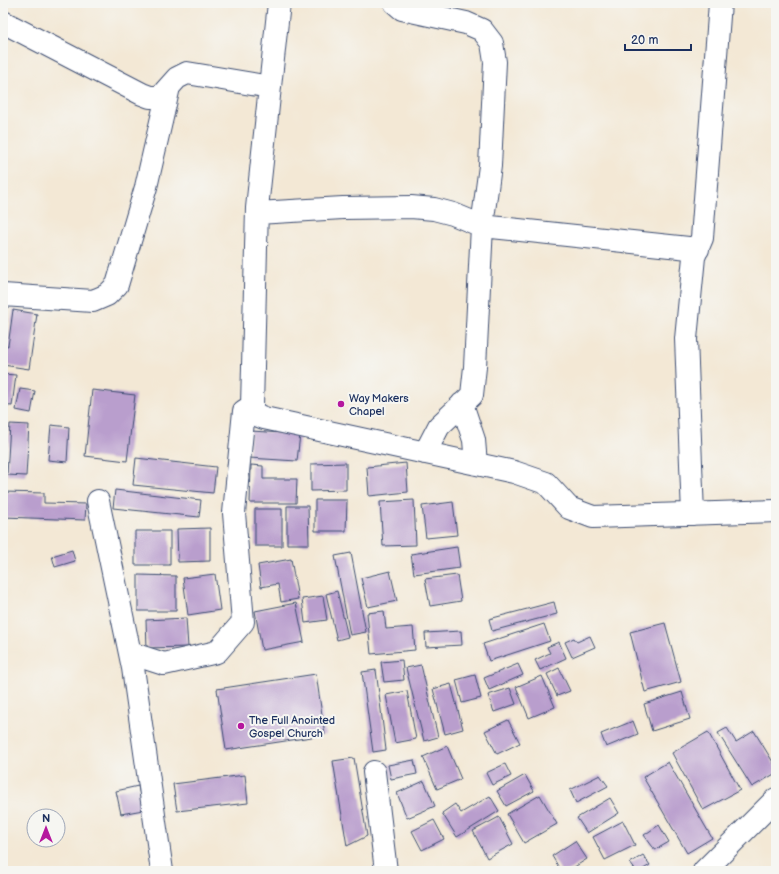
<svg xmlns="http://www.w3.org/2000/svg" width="779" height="874" viewBox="0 0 779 874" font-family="'Balsamiq Sans',sans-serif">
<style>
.building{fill:#b99ecd}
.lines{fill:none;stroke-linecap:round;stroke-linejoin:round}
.minor-casing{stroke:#3b4b70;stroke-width:24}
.minor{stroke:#fff;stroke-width:22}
.poi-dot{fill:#b5179e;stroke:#f6f6f2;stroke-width:1.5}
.labels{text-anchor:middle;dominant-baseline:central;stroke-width:4;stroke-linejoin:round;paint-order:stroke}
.poi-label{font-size:11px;fill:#1b2f5e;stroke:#f6f6f2;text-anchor:start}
</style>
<rect width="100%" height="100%" fill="#f6f6f2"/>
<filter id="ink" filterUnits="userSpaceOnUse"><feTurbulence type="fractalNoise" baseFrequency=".025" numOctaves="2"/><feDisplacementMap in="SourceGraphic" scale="8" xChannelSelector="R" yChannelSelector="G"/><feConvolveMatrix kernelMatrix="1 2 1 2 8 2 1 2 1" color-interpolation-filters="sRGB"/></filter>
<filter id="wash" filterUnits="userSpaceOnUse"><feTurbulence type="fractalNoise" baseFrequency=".012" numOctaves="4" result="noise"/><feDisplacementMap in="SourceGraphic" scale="16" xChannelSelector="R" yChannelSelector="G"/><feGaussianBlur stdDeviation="0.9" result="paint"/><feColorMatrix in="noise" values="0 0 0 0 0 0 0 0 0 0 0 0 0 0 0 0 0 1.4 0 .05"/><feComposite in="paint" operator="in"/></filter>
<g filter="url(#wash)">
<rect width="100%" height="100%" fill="#f3e8d5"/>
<g id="blocks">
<path class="building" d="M13,310L37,314L29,369L3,365V345L8,346Z
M3,374L16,375L12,406L3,405Z
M20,389L35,391L31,413L16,410Z
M92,390L135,395L127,461L85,456Z
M10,424L29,425L26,476L7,475Z
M51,425L69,427L67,462L48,460Z
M251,431L300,434L297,461L249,458Z
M136,458L216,467L213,493L133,485Z
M346,463V490L311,491V464Z
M406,463L408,492L369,496L367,467Z
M251,465L263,466V479H297L296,503H250Z
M115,490L201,500L199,517L113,508Z
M3,492L44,493V503L86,504L85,520L3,517Z
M315,500H347L346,531H315Z
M414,500L416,545L383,546L380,502Z
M453,502L457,535L426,538L422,506Z
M287,506H308L309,544H287Z
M255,509H282V546H255Z
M210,528V561L178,562L177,529Z
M135,531H170V565H135Z
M457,547L460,568L414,574L411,554Z
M72,550L75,561L55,567L52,556Z
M351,553L366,632L350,635L335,556Z
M291,559L298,599L281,602L278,584L261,587L258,565Z
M390,571L397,601L368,607L361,578Z
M215,574L220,610L188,615L183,578Z
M138,575L176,576V611H138Z
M457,575L461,601L430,606L425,579Z
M337,591L348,637L337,640L326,594Z
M323,596L327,620L305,623L302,599Z
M554,602L557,614L492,631L489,619Z
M296,603L304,642L262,650L255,611Z
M384,611L386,629L413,627L415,650L371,654L367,613Z
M186,618L188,647L147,648L146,620Z
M665,623L681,682L645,692L630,632Z
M544,624L550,641L489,661L483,644Z
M461,631L462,645L426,647L425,633Z
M590,636L595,647L572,657L565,642L574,638L577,642Z
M559,642L566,658L540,670L535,660L550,653L547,647Z
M402,660L404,680L384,682L381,662Z
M518,664L523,675L489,690L484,678Z
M421,665L438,737L424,741L406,668Z
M559,668L570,691L557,696L547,674Z
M376,670L386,750L373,752L362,672Z
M316,674L325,735L226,750L217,689Z
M475,675L481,698L462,703L456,680Z
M542,676L555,707L529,718L516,687Z
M451,684L463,729L445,734L433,689Z
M510,688L516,704L494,712L488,695Z
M407,691L416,739L395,743L386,695Z
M682,692L690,719L652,731L644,704Z
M508,720L520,743L497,754L485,731Z
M633,721L638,734L606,747L601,734Z
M727,728L736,742L754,731L776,767V773L752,787L718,733Z
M708,732L740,790L703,810L672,753Z
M447,746L461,779L437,789L423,757Z
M354,758L367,836L347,846L333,761Z
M414,760L417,774L391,779L388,765Z
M668,762L712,838L687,853L643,777Z
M505,764L511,776L492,785L486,773Z
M245,775L248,803L177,811L173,784Z
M525,775L534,791L506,806L497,791Z
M600,775L608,786L576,803L570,790Z
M424,781L435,806L407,818L397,793Z
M138,786L143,810L121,814L116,791Z
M540,795L557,824L524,843L507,814Z
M490,796L499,811L457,837L442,813L455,804L461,813Z
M610,798L619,813L587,833L577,818Z
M499,817L513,844L487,858L473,831Z
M434,820L444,839L422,850L412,831Z
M623,821L635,845L605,860L593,837Z
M659,825L669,842L655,850L644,835Z
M575,841L587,859L568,871H561L552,856Z
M643,855L650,865L640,871H636L630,863Z"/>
</g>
</g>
<g filter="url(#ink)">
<use href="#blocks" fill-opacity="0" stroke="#3b4b70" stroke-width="1"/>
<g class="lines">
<defs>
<path id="minor" d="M279,3L257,208L252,406L254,414L264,418L514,472L546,483L569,508L593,517L776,511
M395,3L402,9L466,23L482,30L492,43L495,62L490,166L482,226L475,367L472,395L439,426L425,453
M3,22L142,94L150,97H160L177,78L187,73L270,87
M257,213L343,208L411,207L434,209L453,214L482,226L698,249
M3,295L93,301L107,295L117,285L146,187L169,87
M462,404L474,440L476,464
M98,501L133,668L162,871
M693,514L686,339L694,257L702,238L720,3
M130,653L164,664L217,652L243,622L234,513L244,411L252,406
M374,772L386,871
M704,871L776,799"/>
</defs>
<use href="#minor" class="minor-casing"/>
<use href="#minor" class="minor"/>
</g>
</g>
<g class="poi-dot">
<circle cx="341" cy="404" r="4"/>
<circle cx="241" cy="726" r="4"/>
</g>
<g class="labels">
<g class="poi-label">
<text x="349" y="398">Way Makers<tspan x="349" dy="13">Chapel</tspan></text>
<text x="249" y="720">The Full Anointed<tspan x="249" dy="13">Gospel Church</tspan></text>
</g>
</g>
<rect width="779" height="874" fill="none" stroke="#f6f6f2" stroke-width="16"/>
<g transform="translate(46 828)"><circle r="19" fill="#f6f6f2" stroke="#9ea6b7"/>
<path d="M0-3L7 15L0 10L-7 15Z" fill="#b5179e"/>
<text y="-6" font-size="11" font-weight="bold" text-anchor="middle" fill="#1b2f5e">N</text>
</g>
<path d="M625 44v6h66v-6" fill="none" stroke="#1b2f5e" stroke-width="2"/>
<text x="631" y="44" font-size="12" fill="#1b2f5e" stroke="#f6f6f2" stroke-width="3" paint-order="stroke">20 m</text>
</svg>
